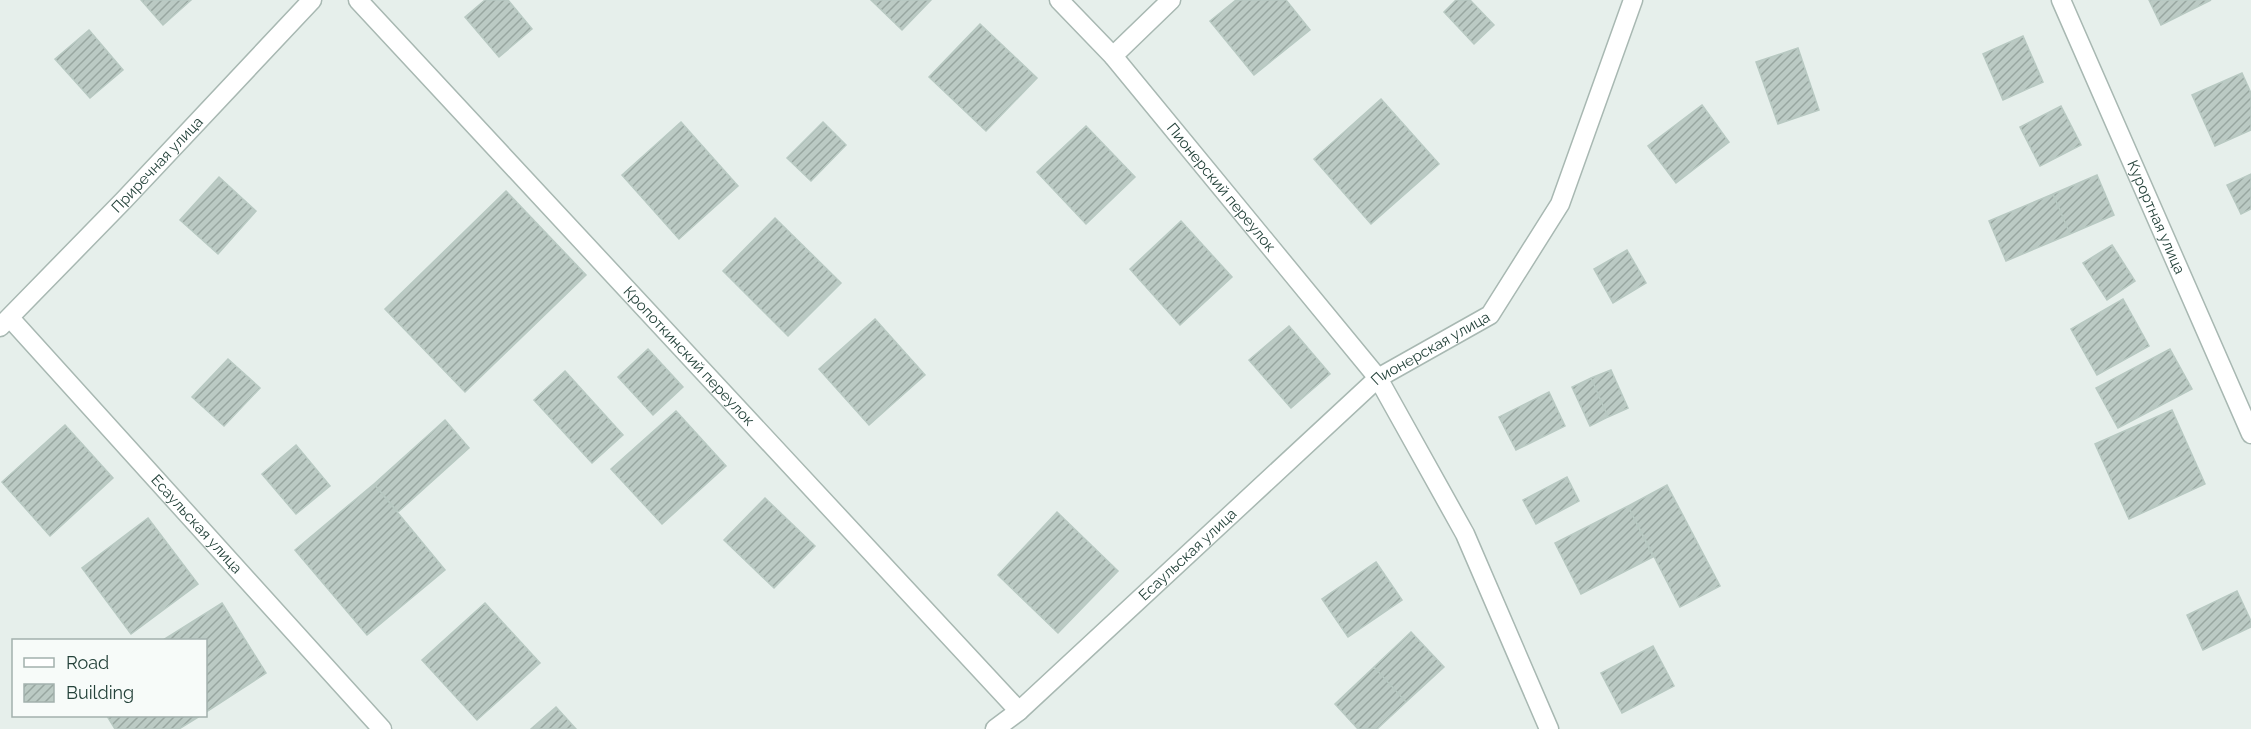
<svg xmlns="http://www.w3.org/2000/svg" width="2251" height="729" viewBox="0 0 2251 729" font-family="Raleway,sans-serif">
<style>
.building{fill:url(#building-hatch);stroke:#b8c9c2;stroke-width:1.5}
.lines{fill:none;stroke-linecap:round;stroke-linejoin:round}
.street-casing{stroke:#a8b8b2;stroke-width:21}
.street{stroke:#fff;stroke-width:18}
.labels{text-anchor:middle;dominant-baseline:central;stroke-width:5;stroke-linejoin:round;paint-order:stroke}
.street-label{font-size:15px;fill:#24423a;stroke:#f7fbf9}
</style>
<defs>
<pattern id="building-hatch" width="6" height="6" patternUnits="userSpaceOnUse" patternTransform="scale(1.5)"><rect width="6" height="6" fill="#bbcac4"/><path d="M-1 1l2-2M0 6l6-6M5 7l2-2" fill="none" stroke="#98a6a0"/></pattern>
</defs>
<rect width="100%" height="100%" fill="#e6efeb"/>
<path class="building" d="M141,0H191L163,25Z
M485,0H508L532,29L499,57L465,17Z
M871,0H931L902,30Z
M1236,0H1286L1310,30L1254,75L1210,21Z
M1456,0H1470L1494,25L1474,44L1444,12Z
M2149,0H2211L2161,25Z
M980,24L1037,78L986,131L929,77Z
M89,30L123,70L90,98L55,59Z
M2023,36L2043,82L2003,100L1983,54Z
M1798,48L1819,110L1778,124L1756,62Z
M2242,73L2251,93V130L2215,146L2192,95Z
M1381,99L1439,164L1371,224L1314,159Z
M1702,105L1729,142L1676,183L1648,146Z
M2061,106L2081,145L2040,166L2020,127Z
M681,122L738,186L679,239L622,175Z
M823,122L846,145L811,181L787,158Z
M1086,126L1135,177L1086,224L1037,172Z
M2251,174V209L2241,214L2227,185Z
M2097,175L2114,215L2070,234L2053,194Z
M219,177L256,211L218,254L180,220Z
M506,191L586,275L465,392L385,309Z
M2053,194L2070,234L2006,261L1989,221Z
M775,218L841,283L788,336L723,271Z
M1181,221L1232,277L1180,325L1130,269Z
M2112,245L2135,281L2107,300L2083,263Z
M1627,250L1646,283L1613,303L1594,269Z
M2123,299L2149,346L2097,375L2071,329Z
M875,319L925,375L869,425L819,369Z
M1289,326L1330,374L1291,408L1249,360Z
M648,349L683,387L653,415L618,377Z
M2170,349L2192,389L2118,428L2096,388Z
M228,359L260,388L224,426L192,397Z
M1611,370L1628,408L1608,417L1591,378Z
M565,371L623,435L592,463L534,400Z
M1591,378L1608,417L1590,426L1572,387Z
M1549,392L1565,426L1516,450L1499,417Z
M2172,410L2205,484L2129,519L2095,444Z
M676,411L726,466L662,524L611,469Z
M445,420L469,448L398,512L374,484Z
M65,425L113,478L50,536L2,482Z
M296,445L330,486L296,514L262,474Z
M1567,477L1579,501L1536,524L1523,500Z
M374,484L445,570L367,635L295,550Z
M1667,485L1720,586L1680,607L1628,506Z
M765,498L815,546L774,588L724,540Z
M1628,506L1653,557L1581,594L1555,543Z
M1057,512L1118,571L1058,633L998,575Z
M148,518L198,584L131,634L82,568Z
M1376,562L1402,600L1348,637L1322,599Z
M2237,591L2251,621V627L2203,650L2187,615Z
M222,603L266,673L206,712V640H163Z
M485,603L540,663L477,720L422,660Z
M1411,632L1444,667L1406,702L1374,667Z
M1653,646L1674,686L1622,713L1601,673Z
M1374,667L1406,702L1377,729H1358L1335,704Z
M556,707L576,729H531Z
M107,716H200L179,729H115Z"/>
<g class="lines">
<defs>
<g id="street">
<path id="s1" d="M358,0L1019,711"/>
<path id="s2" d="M1059,0L1113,56L1378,378L1465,534L1549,729"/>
<path id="s3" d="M2061,0L2251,434"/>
<path d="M1113,56L1171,0"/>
<path id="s4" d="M10,318L382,729"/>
<path id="s5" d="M0,327L124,200L312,0"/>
<path id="s6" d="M995,729L1019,711L1378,378L1490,315L1560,204L1633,0"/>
</g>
</defs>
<use href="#street" class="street-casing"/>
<use href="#street" class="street"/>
</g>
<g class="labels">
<g class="street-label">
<text stroke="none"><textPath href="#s5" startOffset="226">Приречная улица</textPath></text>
<text stroke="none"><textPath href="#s2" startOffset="248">Пионерский переулок</textPath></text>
<text stroke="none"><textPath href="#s3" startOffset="237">Курортная улица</textPath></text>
<text stroke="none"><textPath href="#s6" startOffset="580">Пионерская улица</textPath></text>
<text stroke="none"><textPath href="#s1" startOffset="486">Кропоткинский переулок</textPath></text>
<text stroke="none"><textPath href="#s4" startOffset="278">Есаульская улица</textPath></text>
<text stroke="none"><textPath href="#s6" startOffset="260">Есаульская улица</textPath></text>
</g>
</g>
<rect x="12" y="639" width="195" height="78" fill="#f7fbf9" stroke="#a3b1ad" stroke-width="1.5"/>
<rect x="24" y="658" width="30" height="9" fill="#ffffff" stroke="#a3b1ad" stroke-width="1.5"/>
<text x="66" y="669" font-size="18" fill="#24423a">Road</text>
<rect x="24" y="684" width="30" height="18" fill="url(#building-hatch)" stroke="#a3b1ad" stroke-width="1.5"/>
<text x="66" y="699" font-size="18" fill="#24423a">Building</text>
</svg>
